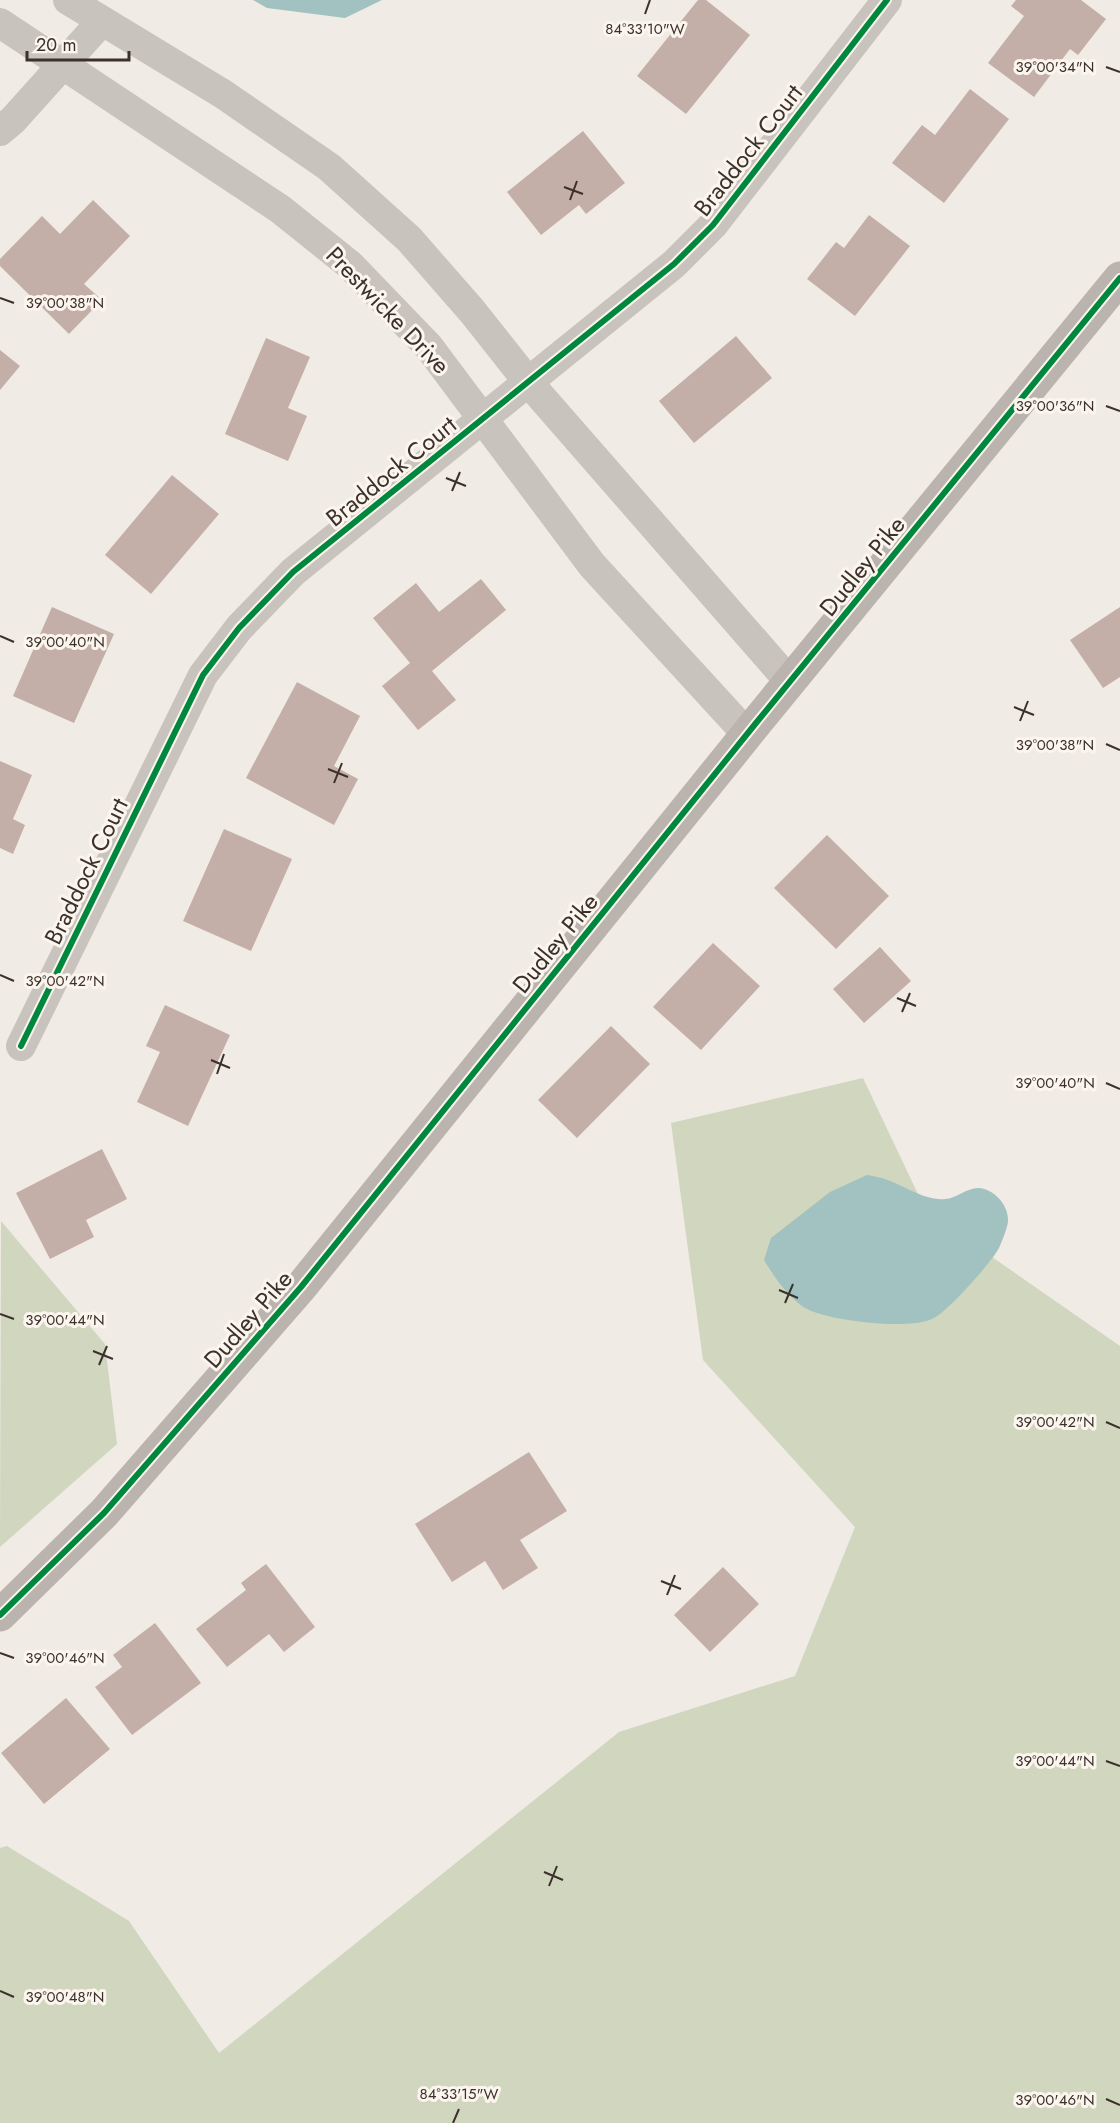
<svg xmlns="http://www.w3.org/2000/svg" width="1120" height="2123" viewBox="0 0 1120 2123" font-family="Jost,sans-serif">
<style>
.green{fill:#d1d6bf}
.water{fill:#a1c2c1}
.building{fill:#c3afa7}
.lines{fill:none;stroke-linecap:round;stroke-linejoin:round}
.street{stroke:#c9c3be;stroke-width:30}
.secondary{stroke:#bab3ae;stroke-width:33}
.cycleway-casing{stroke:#fbf5ee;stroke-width:10}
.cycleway{stroke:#00873e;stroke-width:6}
.ticks{fill:none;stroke:#3b302b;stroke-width:2}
.labels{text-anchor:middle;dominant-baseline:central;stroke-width:6;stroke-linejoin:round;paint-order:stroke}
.street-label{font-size:24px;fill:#3b302b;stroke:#fbf5ee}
.ticks-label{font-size:15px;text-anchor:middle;fill:#3b302b;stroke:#fbf5ee;stroke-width:6;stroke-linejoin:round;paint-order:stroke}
</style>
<rect width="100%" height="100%" fill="#f0ebe5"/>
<path class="green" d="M863,1078L926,1211L1120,1346V2123H0V1848L7,1846L129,1921L219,2053L619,1732L795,1676L855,1527L703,1360L671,1123Z
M1,1221L105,1344L117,1444L0,1547Z"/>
<path class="water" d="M253,0H382L345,18L267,8Z
M867,1175C873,1176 879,1177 885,1179C903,1185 925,1201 945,1199C961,1198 972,1180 991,1192C1001,1198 1009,1210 1008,1222C1007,1229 1002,1241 999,1248C991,1263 949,1310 934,1318C911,1331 828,1321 805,1308C787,1296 775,1278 764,1260L771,1238L830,1192Z"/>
<path class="building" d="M698,0H706L750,35L686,114L637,76Z
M1016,0H1081L1106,19L1078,55L1070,49L1034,97L988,63L1024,16L1011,6Z
M970,89L1009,119L944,203L892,163L922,125L935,135Z
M583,131L625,183L586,214L579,205L541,235L507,192Z
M93,200L130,236L84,284L102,300L69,334L0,266V259L42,216L60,234Z
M869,215L910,246L855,316L807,279L836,242L844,248Z
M736,336L772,378L694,443L659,401Z
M266,338L310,357L288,408L307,416L288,461L225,434Z
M0,350L20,366L0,390Z
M172,475L219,514L151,594L105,555Z
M481,579L506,610L432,671L456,700L418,730L382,686L410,663L373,618L416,583L439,612Z
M52,607L114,634L74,723L13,696Z
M1120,607V677L1103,688L1070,640Z
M297,682L360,716L334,766L358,779L334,825L246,778Z
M0,761L32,775L13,819L25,825L13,854L0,848Z
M224,829L292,859L251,951L183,921Z
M827,835L889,896L836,949L774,888Z
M713,943L760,986L701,1050L653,1007Z
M880,947L911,981L864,1023L833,989Z
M165,1005L230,1035L188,1126L137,1102L160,1052L146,1046Z
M611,1026L650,1064L577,1138L538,1100Z
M102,1149L127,1199L86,1220L94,1237L50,1259L16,1193Z
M529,1452L567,1511L520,1540L538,1568L503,1590L485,1561L452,1582L415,1524Z
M266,1564L315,1627L284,1652L269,1634L227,1667L196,1629L246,1590L241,1583Z
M723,1567L759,1604L710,1652L674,1615Z
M155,1623L201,1683L132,1735L95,1687L122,1667L113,1655Z
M66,1698L110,1749L44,1804L1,1753Z"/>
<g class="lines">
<path class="street" d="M68,0L223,94L329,167L409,239L472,311L529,383L790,682
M0,23L280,209L350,265L429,347L592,565L747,734
M0,131L13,120L102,21
M21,1046L203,675L239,628L293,572L674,264L713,225L887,0"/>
<path class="secondary" d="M0,1615L104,1513L301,1287L756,723L1120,278"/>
<defs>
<path id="cycleway" d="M21,1046L203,675L239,628L293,572L674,264L713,225L887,0
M0,1615L104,1513L301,1287L756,723L1120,278"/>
</defs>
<use href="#cycleway" class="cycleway-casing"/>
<use href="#cycleway" class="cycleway"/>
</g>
<path class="ticks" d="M645,14L650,0M1106,67L1120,72M564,187L583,194M570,200L577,181M0,298L14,303M1106,406L1120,411M446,478L466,486M452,491L460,472M0,636L14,642M1014,707L1034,715M1020,721L1028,701M1106,744L1120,750M328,769L348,777M334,783L342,763M0,975L14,981M897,998L916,1006M902,1012L910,993M211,1060L230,1068M217,1074L224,1054M1106,1083L1120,1089M779,1290L798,1298M785,1303L793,1284M0,1314L14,1319M93,1351L113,1359M99,1365L107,1346M1106,1422L1120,1428M661,1581L681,1589M667,1595L675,1575M0,1653L14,1658M1106,1761L1120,1766M544,1872L563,1880M549,1886L557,1866M0,1991L14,1997M1106,2099L1120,2105M453,2123L459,2109"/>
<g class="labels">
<g class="street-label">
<text transform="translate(748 150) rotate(-52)">Braddock Court</text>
<text transform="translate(388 310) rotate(46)">Prestwicke Drive</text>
<text transform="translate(391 471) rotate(-39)">Braddock Court</text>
<text transform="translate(862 566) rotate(-51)">Dudley Pike</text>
<text transform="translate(86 871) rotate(-64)">Braddock Court</text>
<text transform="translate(555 943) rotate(-51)">Dudley Pike</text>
<text transform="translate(248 1319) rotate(-49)">Dudley Pike</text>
</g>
</g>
<g class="ticks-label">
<text x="645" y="34">84°33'10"W</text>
<text x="1055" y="72">39°00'34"N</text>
<text x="65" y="308">39°00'38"N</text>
<text x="1055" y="411">39°00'36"N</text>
<text x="65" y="647">39°00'40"N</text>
<text x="1055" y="750">39°00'38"N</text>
<text x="65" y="986">39°00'42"N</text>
<text x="1055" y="1088">39°00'40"N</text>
<text x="65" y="1325">39°00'44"N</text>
<text x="1055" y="1427">39°00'42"N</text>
<text x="65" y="1663">39°00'46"N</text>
<text x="1055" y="1766">39°00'44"N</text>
<text x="65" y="2002">39°00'48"N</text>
<text x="459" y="2099">84°33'15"W</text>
<text x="1055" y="2105">39°00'46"N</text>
</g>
<path d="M27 51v9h102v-9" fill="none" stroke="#3b302b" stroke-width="3"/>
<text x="36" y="51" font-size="18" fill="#3b302b" stroke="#fbf5ee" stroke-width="4.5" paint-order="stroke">20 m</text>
</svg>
